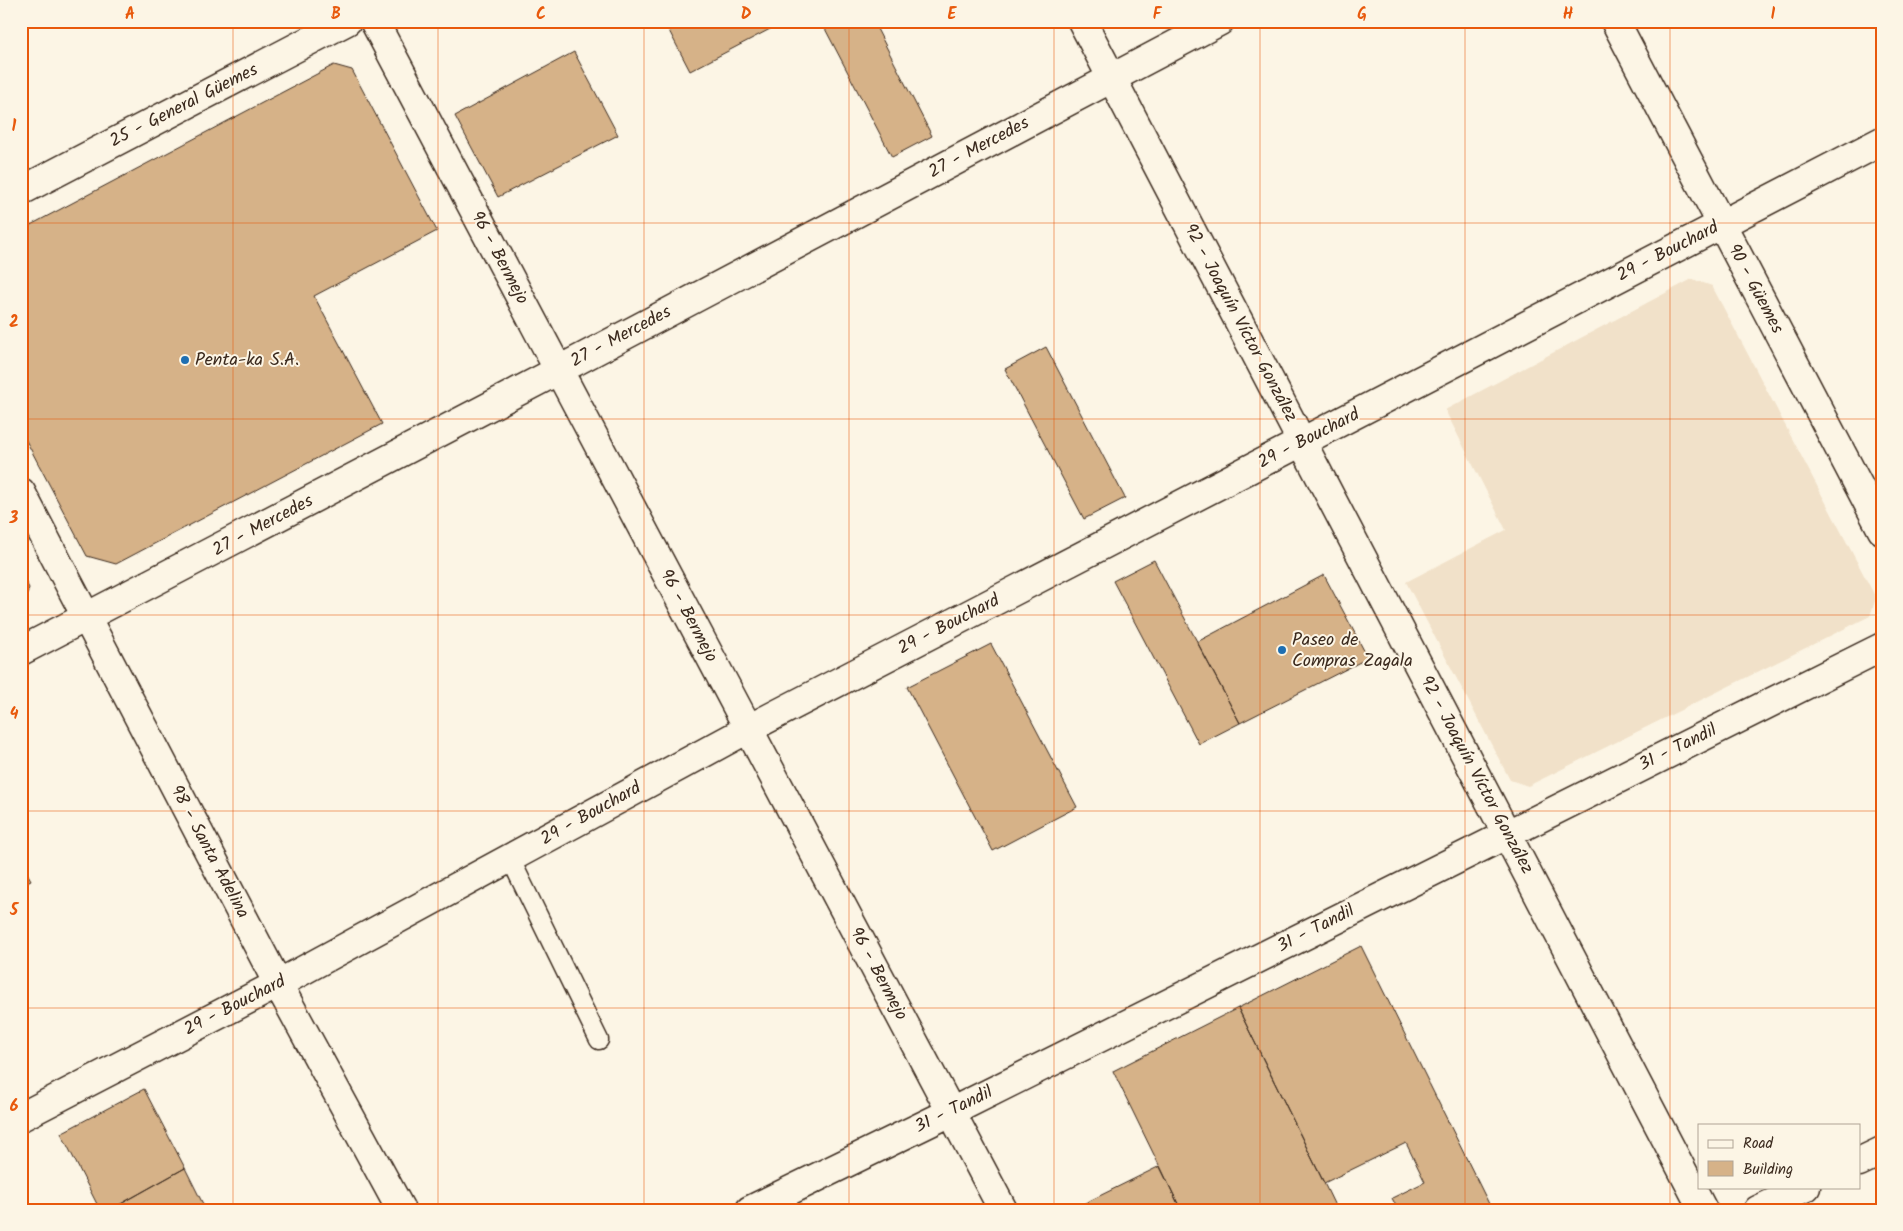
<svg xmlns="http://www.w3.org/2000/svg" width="1903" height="1231" viewBox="0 0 1903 1231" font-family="Kalam,sans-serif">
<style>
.built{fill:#f1e1c9}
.building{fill:#d6b288;stroke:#3b2a1e}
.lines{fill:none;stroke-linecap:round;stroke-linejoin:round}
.service-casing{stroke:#3b2a1e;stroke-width:21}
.minor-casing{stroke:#3b2a1e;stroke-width:31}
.service{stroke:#fcf5e5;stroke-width:18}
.minor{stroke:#fcf5e5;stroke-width:28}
.grid{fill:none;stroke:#e8590c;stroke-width:1;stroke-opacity:0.55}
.poi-dot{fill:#1f6fb2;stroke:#fcf5e5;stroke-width:2}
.labels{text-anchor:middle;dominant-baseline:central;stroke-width:4;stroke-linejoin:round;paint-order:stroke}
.street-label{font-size:18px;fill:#3b2a1e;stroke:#fcf5e5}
.poi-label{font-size:18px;fill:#3b2a1e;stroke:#fcf5e5;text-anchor:start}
.neatline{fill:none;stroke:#e8590c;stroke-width:2}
.grid-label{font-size:16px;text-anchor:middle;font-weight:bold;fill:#e8590c}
</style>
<rect width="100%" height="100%" fill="#fcf5e5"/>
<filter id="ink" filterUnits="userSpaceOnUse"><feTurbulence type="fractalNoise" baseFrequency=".02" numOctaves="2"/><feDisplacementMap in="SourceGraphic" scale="10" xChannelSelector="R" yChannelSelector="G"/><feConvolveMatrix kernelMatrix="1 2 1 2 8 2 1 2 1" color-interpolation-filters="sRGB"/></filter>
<g filter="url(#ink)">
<path class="built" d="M1692,279L1712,286L1876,598L1870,616L1528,786L1510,780L1406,582L1506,530L1445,410Z"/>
<path class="building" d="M664,21H768L772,28L690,71Z
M768,21H784L772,28Z
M821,21H873L932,136L892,157Z
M574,52L618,135L498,197L455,116Z
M334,65L352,70L437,231L314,296L382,424L116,564L87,556L21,431V230Z
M1046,347L1125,498L1084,519L1005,369Z
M1154,560L1240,723L1199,744L1113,581Z
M21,573L29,588L21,612Z
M1324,575L1368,658L1240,723L1197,642Z
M991,644L1077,807L993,851L907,687Z
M21,862L31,880L21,885Z
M1361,946L1492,1210H1398L1392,1198L1425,1182L1406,1143L1324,1183L1238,1008Z
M1238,1008L1324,1183L1337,1210H1181L1113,1071Z
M144,1089L185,1168L110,1210H100L61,1133Z
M1160,1166L1181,1210H1071Z
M185,1168L206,1210H110Z"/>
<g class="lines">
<defs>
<path id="service" d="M510,858L599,1040"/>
<path id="minor" d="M374,21L1003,1210
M1082,21L1703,1210
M1615,21L1882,530
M21,191L347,21
M21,492L278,984L401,1210
M21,651L559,370L1220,21
M21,1117L278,984L748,729L1882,141
M1859,1162L1882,1151
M750,1210L951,1112L1882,647
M1758,1210L1806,1187"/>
</defs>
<use href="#service" class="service-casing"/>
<use href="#minor" class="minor-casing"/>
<use href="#service" class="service"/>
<use href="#minor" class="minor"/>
</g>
</g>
<path class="grid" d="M233,21V1210M438,21V1210M644,21V1210M849,21V1210M1054,21V1210M1260,21V1210M1465,21V1210M1670,21V1210M21,223H1882M21,419H1882M21,615H1882M21,811H1882M21,1008H1882"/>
<g class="poi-dot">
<circle cx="185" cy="360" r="5"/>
<circle cx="1282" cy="650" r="5"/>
</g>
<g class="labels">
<g class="street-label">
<text transform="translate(184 106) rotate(-27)">25 - General Güemes</text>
<text transform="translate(979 148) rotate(-28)">27 - Mercedes</text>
<text transform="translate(1668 252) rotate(-27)">29 - Bouchard</text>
<text transform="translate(499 258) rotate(62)">96 - Bermejo</text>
<text transform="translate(1755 289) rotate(62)">90 - Güemes</text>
<text transform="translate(1240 323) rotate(62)">92 - Joaquín Víctor González</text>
<text transform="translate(621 337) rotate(-28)">27 - Mercedes</text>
<text transform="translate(1309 439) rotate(-27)">29 - Bouchard</text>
<text transform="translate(263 526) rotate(-28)">27 - Mercedes</text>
<text transform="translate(688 616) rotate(62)">96 - Bermejo</text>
<text transform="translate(949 625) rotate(-27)">29 - Bouchard</text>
<text transform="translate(1678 748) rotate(-26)">31 - Tandil</text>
<text transform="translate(1476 775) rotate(62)">92 - Joaquín Víctor González</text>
<text transform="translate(591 814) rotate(-29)">29 - Bouchard</text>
<text transform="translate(209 852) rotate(62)">98 - Santa Adelina</text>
<text transform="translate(1316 929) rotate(-27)">31 - Tandil</text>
<text transform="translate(878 974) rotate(62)">96 - Bermejo</text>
<text transform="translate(235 1006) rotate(-27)">29 - Bouchard</text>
<text transform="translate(954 1110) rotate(-26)">31 - Tandil</text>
</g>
<g class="poi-label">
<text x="195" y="360">Penta-ka S.A.</text>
<text x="1292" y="640">Paseo de<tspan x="1292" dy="21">Compras Zagala</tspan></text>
</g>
</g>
<rect width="1903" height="1231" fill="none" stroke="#fcf5e5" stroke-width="55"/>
<rect x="1698" y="1124" width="162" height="65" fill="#fcf5e5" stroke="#afa495"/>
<rect x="1708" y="1140" width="25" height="8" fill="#fcf5e5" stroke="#afa495"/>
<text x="1743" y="1148" font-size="15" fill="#3b2a1e">Road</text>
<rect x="1708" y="1161" width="25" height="15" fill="#d6b288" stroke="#afa495"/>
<text x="1743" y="1174" font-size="15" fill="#3b2a1e">Building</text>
<rect x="28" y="28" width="1848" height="1176" class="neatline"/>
<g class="grid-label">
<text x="130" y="19">A</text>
<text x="336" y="19">B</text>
<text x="541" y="19">C</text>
<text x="746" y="19">D</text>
<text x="952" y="19">E</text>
<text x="1157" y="19">F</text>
<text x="1362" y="19">G</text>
<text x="1568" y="19">H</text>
<text x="1773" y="19">I</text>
<text x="14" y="131">1</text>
<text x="14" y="327">2</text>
<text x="14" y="523">3</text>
<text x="14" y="719">4</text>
<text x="14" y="915">5</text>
<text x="14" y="1111">6</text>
</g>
</svg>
